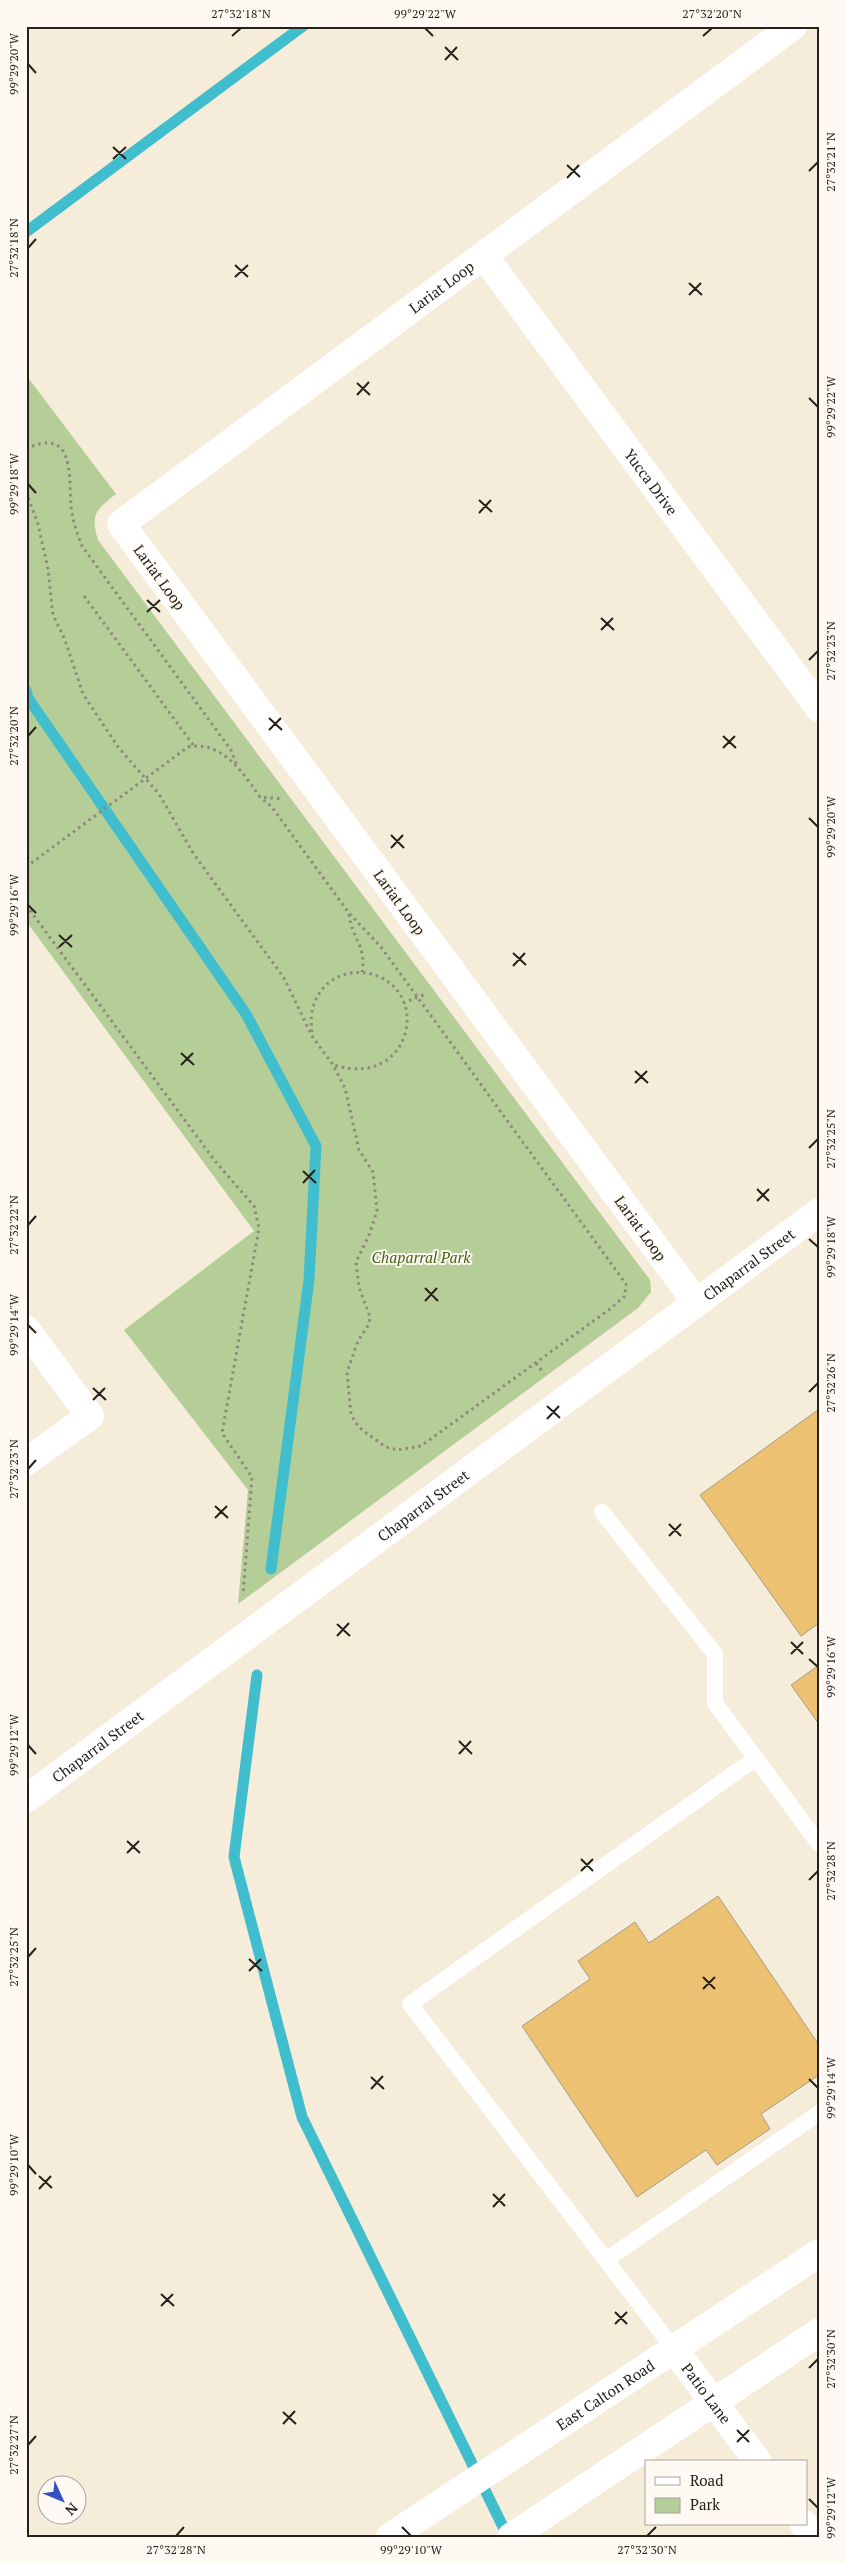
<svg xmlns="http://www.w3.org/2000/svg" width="845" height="2563" viewBox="0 0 845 2563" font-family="'PT Serif',serif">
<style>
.green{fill:#b5ce98}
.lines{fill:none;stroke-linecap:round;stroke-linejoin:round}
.stream{stroke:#40becd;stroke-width:11}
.building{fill:#ecc172;stroke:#a69d8c}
.path{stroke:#8f887c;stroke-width:3;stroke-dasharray:2.5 4;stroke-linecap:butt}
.service{stroke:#fff;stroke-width:16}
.minor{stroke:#fff;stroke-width:28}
.secondary{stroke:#fff;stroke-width:28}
.ticks{fill:none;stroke:#25211b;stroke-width:2}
.labels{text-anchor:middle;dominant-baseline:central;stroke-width:4;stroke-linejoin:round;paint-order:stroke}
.street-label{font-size:15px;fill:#25211b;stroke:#fefaf3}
.park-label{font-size:15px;font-style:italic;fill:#43610f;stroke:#fefaf3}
.neatline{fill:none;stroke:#25211b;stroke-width:2}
.ticks-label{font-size:12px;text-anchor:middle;fill:#25211b}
</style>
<rect width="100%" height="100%" fill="#f6ecda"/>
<path class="green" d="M26,375L116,494C96,510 90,514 98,540L650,1280L651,1292L638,1308L238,1604L248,1490L124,1330L254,1231L26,921Z"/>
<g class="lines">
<path class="stream" d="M26,232L303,26
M26,690L28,698L246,1014L316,1146L309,1280L271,1569
M257,1675L234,1857L302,2117L508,2537"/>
</g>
<path class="building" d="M819,1409V1623L801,1636L700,1495Z
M819,1665V1724L791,1685Z
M718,1896L819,2045V2075L761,2114L770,2129L717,2165L706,2150L637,2197L522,2026L590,1979L578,1961L635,1922L649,1943Z"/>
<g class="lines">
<path class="path" d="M26,449C74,426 69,474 71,505C72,519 77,533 82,546L231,750L237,766
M26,492L38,524L48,569L53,615L65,640L83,694L118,747L159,794L193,853L284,978L312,1036L333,1065L345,1088L359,1150L373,1172L377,1211L369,1235L356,1262L359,1287L370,1317L369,1324L358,1341L347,1372L351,1414L355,1422L362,1430L386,1447L398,1450L421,1446L610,1309L625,1296L626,1284L381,947L349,913L271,806L260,797
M84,596L194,746
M26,867L188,747C222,740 243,773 260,797L283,799
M26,905L215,1161L254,1206L259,1228L222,1433L252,1477L243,1595
M349,914C351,937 367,946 362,972
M403,1003L426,994
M312,1032C309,1012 314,994 331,981C340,974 355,971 367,973C434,986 413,1090 334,1065
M536,1363L544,1374"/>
<path class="service" d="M602,1512L715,1654V1703L819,1844
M606,2260L819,2113
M674,2349L410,2004L756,1758"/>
<g class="minor">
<path id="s1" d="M484,256L819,708"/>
<path id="s2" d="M696,1302L121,524L793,26"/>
<path d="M26,1329L90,1416L26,1462"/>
<path id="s3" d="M26,1799L819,1212"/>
<path id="s4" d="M674,2349L758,2462"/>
<path d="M804,2524L813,2537"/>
</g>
<g class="secondary">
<path id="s5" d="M390,2537L819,2253"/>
<path d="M511,2537L819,2332"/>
</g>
</g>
<path class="ticks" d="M425,28L433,36M232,36L241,28M703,36L712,28M445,47L458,60M445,60L457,47M28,64L36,73M113,147L126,159M113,159L126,147M567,165L580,177M809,171L818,162M567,178L579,165M28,248L36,239M235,265L248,277M235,277L248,265M689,283L702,295M689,295L701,283M357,383L370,395M357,395L369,382M809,398L818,407M28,484L36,493M479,500L492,512M479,513L491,500M147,600L160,612M147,612L160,600M601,618L614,630M601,630L613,618M809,660L818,651M269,718L282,730M269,730L281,718M28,736L36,727M723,736L736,748M723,748L735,736M809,818L818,827M391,835L404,848M391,848L403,835M28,905L36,913M59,935L72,947M59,947L72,935M513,953L526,965M513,966L525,953M181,1053L194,1065M181,1065L193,1053M635,1071L648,1083M635,1083L647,1071M809,1148L818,1139M303,1171L316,1183M303,1183L315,1170M757,1189L769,1201M757,1201L769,1189M28,1225L36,1216M809,1239L818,1247M425,1288L438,1301M425,1301L437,1288M28,1325L36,1333M93,1388L106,1400M809,1392L818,1383M93,1400L105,1388M547,1406L560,1418M547,1419L559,1406M28,1469L36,1460M215,1506L228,1518M215,1518L227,1506M669,1524L681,1536M669,1536L681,1524M337,1624L350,1636M337,1636L349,1623M791,1642L803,1654M791,1654L803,1642M809,1659L818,1667M459,1741L472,1754M28,1745L36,1754M459,1754L471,1741M127,1841L140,1853M127,1853L139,1841M581,1859L593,1871M581,1871L593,1859M809,1880L818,1871M28,1957L36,1948M249,1959L262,1971M249,1971L261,1959M703,1977L715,1989M703,1989L715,1977M371,2077L384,2089M809,2079L818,2088M371,2089L383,2076M28,2165L36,2174M39,2176L52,2188M39,2189L51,2176M493,2194L505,2206M493,2207L505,2194M161,2294L174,2306M161,2306L173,2294M615,2312L627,2324M615,2324L627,2312M809,2368L818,2359M283,2412L296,2424M283,2424L295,2411M737,2430L749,2442M737,2442L749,2430M28,2445L36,2436M809,2499L818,2508M402,2527L411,2536M176,2536L184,2527M647,2536L656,2527"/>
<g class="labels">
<g class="street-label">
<text stroke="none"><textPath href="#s2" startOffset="1366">Lariat Loop</textPath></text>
<text stroke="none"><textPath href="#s1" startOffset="281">Yucca Drive</textPath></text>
<text transform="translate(160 577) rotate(54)">Lariat Loop</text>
<text transform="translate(400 902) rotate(54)">Lariat Loop</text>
<text transform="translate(641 1228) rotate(54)">Lariat Loop</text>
<text stroke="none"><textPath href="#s3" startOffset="899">Chaparral Street</textPath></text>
<text stroke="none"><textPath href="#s3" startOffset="494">Chaparral Street</textPath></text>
<text stroke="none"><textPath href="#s3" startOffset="89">Chaparral Street</textPath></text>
<text stroke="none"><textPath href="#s4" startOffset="55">Patio Lane</textPath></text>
<text stroke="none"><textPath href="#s5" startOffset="258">East Calton Road</textPath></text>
</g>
<g class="park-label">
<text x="421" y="1257">Chaparral Park</text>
</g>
</g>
<rect width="845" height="2563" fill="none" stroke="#fefaf3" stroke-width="55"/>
<rect x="645" y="2460" width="162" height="65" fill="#fefaf3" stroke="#a7a39d"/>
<rect x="655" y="2477" width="25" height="8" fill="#ffffff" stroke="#a7a39d"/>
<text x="690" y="2486" font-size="15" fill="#25211b">Road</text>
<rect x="655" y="2498" width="25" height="15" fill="#b5ce98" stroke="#a7a39d"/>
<text x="690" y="2510" font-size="15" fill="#25211b">Park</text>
<g transform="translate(62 2500) rotate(134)"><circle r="24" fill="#fefaf3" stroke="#a7a39d"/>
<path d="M0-4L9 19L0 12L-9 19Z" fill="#3450c1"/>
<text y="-8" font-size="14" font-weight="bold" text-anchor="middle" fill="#25211b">N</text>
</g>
<rect x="28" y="28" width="790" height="2508" class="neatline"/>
<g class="ticks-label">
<text x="241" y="18">27°32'18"N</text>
<text x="425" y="18">99°29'22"W</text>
<text x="712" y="18">27°32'20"N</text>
<text transform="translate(14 64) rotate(-90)" y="4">99°29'20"W</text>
<text transform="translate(831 162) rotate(-90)" y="4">27°32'21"N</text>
<text transform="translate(14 248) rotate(-90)" y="4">27°32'18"N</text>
<text transform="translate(831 407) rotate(-90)" y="4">99°29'22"W</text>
<text transform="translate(14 484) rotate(-90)" y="4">99°29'18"W</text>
<text transform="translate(831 651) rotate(-90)" y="4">27°32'23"N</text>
<text transform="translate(14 736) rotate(-90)" y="4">27°32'20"N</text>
<text transform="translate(831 827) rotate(-90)" y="4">99°29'20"W</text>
<text transform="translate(14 905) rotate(-90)" y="4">99°29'16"W</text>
<text transform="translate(831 1139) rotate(-90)" y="4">27°32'25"N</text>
<text transform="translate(14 1225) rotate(-90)" y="4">27°32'22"N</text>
<text transform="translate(831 1247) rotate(-90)" y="4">99°29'18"W</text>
<text transform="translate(14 1325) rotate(-90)" y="4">99°29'14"W</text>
<text transform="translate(831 1383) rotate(-90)" y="4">27°32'26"N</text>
<text transform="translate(14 1469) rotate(-90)" y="4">27°32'23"N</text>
<text transform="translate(831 1667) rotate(-90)" y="4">99°29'16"W</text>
<text transform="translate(14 1745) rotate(-90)" y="4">99°29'12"W</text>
<text transform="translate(831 1871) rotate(-90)" y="4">27°32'28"N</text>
<text transform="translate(14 1957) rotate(-90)" y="4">27°32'25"N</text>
<text transform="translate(831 2088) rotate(-90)" y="4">99°29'14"W</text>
<text transform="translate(14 2165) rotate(-90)" y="4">99°29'10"W</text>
<text transform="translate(831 2359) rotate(-90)" y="4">27°32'30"N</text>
<text transform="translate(14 2445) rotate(-90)" y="4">27°32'27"N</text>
<text transform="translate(831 2508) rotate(-90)" y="4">99°29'12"W</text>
<text x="176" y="2554">27°32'28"N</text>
<text x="411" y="2554">99°29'10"W</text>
<text x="647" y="2554">27°32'30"N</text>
</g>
</svg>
